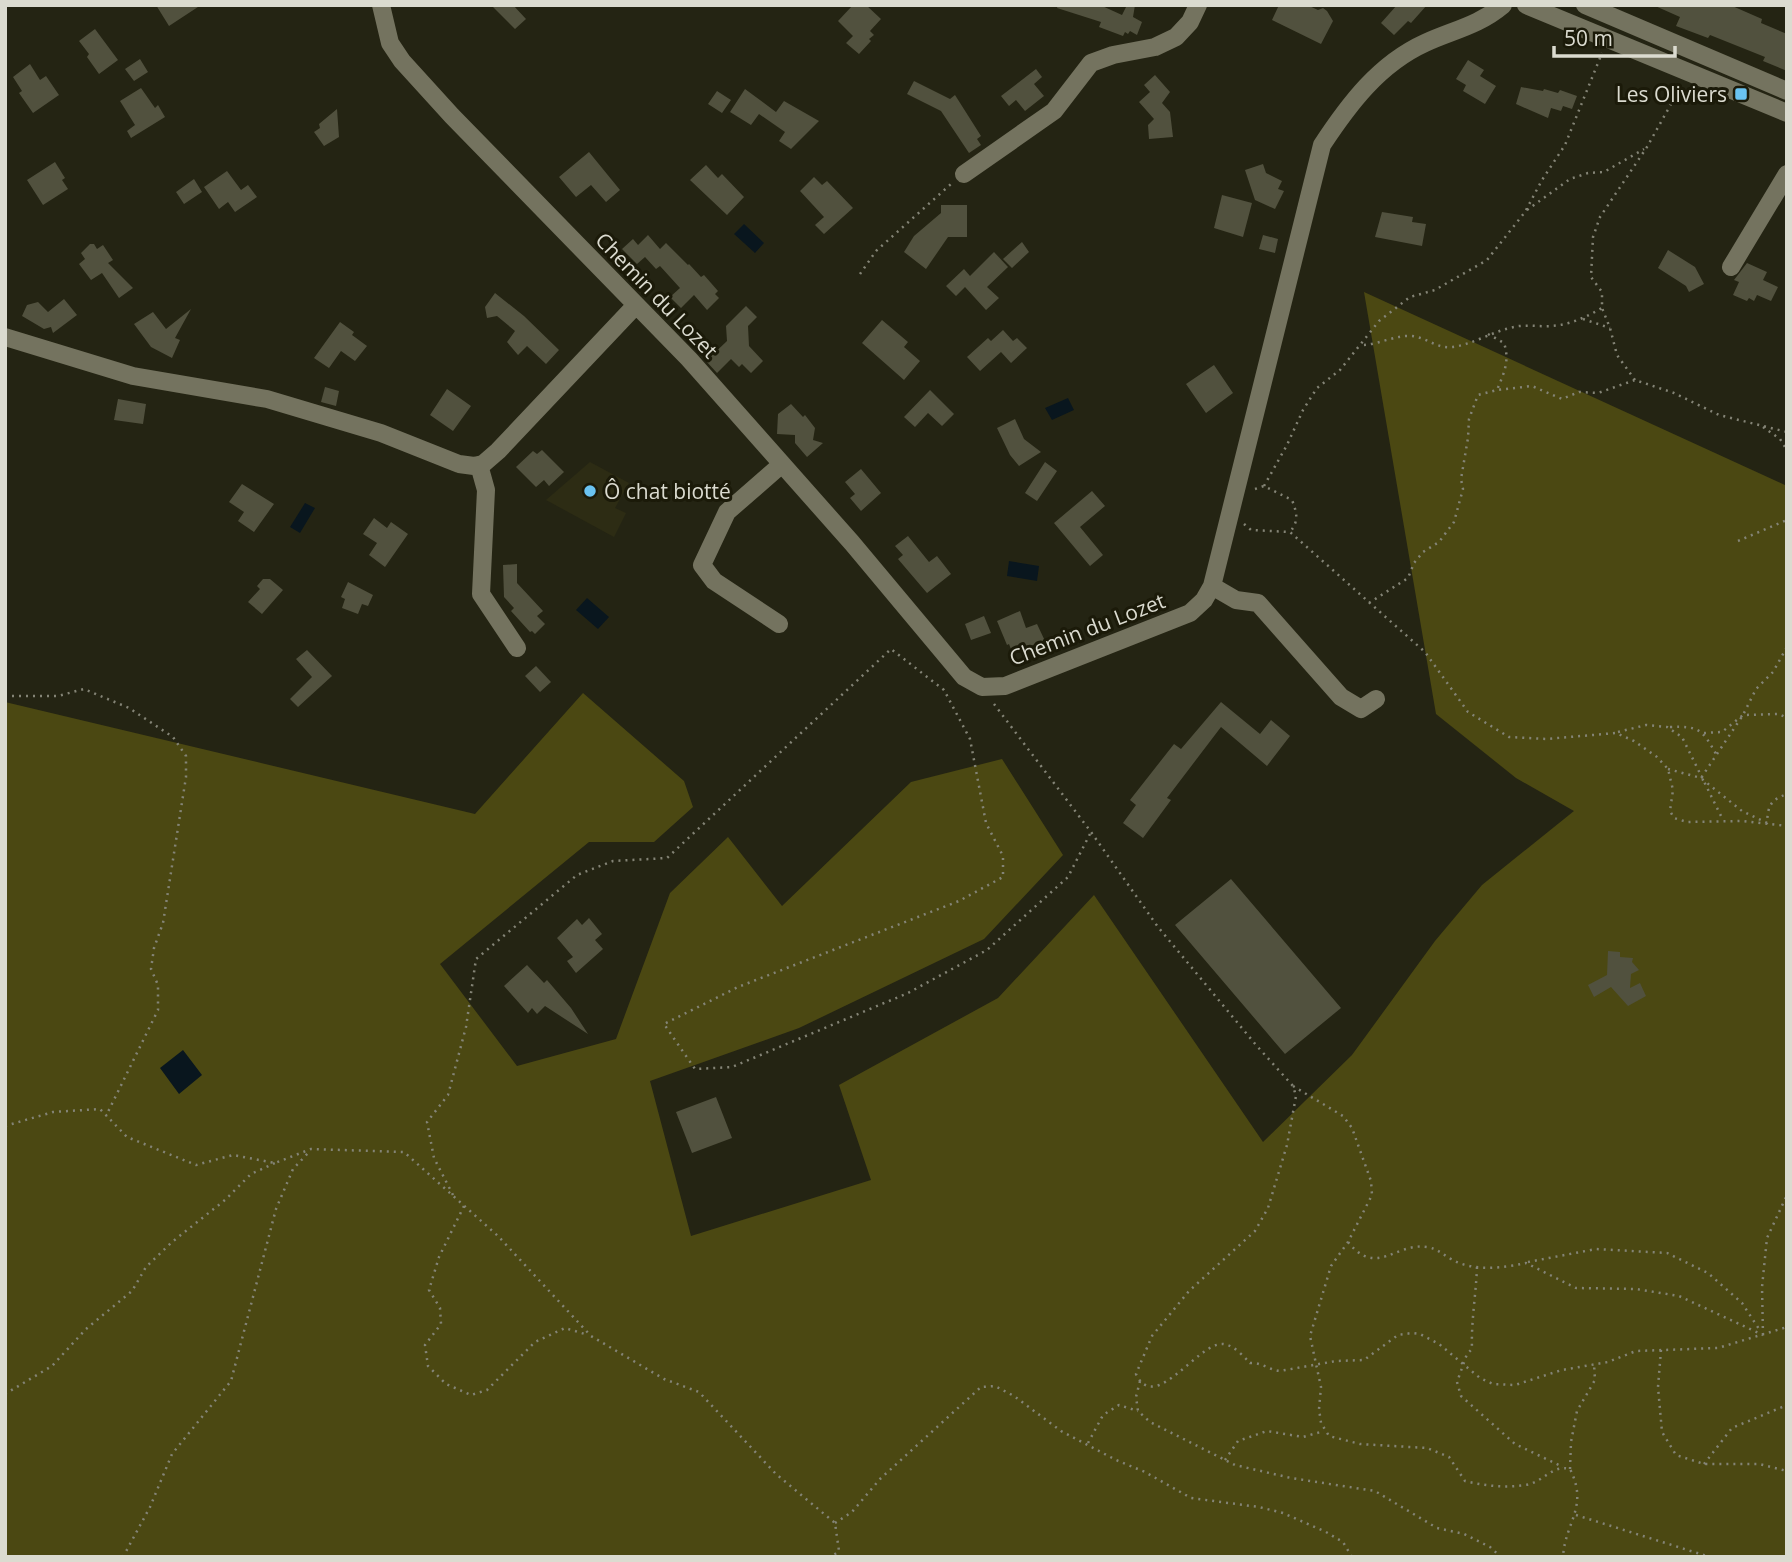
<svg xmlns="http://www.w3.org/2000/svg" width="1792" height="1562" viewBox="0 0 1792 1562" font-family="'Open Sans',sans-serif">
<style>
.built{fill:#2d2c14}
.green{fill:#4b4812}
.water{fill:#09161e}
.building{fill:#51513e}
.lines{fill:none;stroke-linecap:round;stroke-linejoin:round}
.path{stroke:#848476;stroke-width:2.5;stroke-dasharray:2 5;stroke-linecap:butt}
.minor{stroke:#74735f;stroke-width:18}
.poi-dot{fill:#6ac3f1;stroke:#1b1a09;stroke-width:2.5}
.labels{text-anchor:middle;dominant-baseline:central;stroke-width:6;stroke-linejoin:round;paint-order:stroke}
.poi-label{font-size:21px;fill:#dbdbd0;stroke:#1b1a09;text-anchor:end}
.street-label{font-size:21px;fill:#dbdbd0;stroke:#1b1a09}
</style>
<rect width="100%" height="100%" fill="#242413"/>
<path class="built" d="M590,462L629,483L615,508L626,513L614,537L546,500Z"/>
<path class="green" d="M1364,292L1787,486V1557H5V702L475,814L583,693L684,781L693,807L654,842H589L440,964L517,1066L616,1039L670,893L728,837L782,906L911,782L1002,759L1063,855L984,939L799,1028L650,1081L691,1236L871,1180L839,1085L998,998L1094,895L1263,1142L1352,1055L1435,941L1482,885L1574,811L1516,778L1436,714Z"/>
<path class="water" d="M744,224L764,243L755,253L734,234Z
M1068,398L1074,410L1052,420L1045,408Z
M305,503L315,508L300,533L290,527Z
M1009,561L1039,566L1037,581L1007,576Z
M587,598L609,617L598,629L576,610Z
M183,1050L202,1075L179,1094L160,1068Z"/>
<path class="building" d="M156,5H201L169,26Z
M491,5H513L526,19L515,29Z
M853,5H866L881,19L870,31L874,35L869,39L871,41L859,54L846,43L853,36L838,21Z
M1058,5H1100L1122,15L1127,5H1135L1133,17L1142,22L1137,35L1130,31L1128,34L1125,32L1123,36L1099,27L1101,22L1057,8Z
M1279,5H1307L1318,10L1323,8L1327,11L1333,21L1321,44L1272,20Z
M1397,5H1427L1411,23L1408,21L1394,35L1381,23Z
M1653,5H1730L1762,19L1761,23L1787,34V71L1763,61L1765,57L1710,35L1708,38L1676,26L1680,17Z
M95,29L118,60L99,74L87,57L89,54L79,41Z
M140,59L148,72L134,81L125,69Z
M1468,60L1484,70L1480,76L1496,86L1485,104L1463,91L1466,85L1456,79Z
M30,64L40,80L46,76L59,95L33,113L19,93L22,91L13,77Z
M1036,69L1042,77L1034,84L1044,96L1025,111L1016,100L1009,106L1001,96Z
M1155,75L1170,92L1162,103L1170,112L1173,137L1149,139L1148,125L1154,119L1139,102L1150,92L1144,85Z
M914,81L950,99L955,95L981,136L977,139L981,145L969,153L941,111L907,94Z
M1521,87L1543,91L1544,89L1558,93L1560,90L1577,96L1572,109L1563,106L1561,111L1551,108L1548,118L1516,104Z
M141,88L155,108L158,105L165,117L131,138L127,131L135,125L120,101Z
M745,89L776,112L784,101L819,121L791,149L779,141L785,132L759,114L751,125L730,112Z
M717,91L731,100L722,113L708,104Z
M337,109L339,137L324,146L314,132L320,128L319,124Z
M589,152L620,190L606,202L591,185L576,197L559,177Z
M55,162L65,178L62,180L68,189L43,205L27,180Z
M1263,164L1266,173L1282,181L1278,189L1284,191L1275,209L1255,200L1245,170Z
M706,165L718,178L722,174L744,197L727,215L690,180Z
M227,171L241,190L248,185L257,197L235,212L228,202L219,209L204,187Z
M814,177L822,185L827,181L853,208L824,234L815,225L824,217L800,191Z
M194,179L202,192L184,204L176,192Z
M1222,195L1252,203L1243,237L1214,228Z
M941,205H967V237H948L926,269L904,252L914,236L941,213Z
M1382,212L1413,217L1412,222L1426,224L1422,246L1375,237Z
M648,235L660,249L666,243L688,265L689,264L701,277L704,275L718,291L715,294L719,298L707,310L694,295L681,308L670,297L680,288L660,266L656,269L645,257L637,264L622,249L633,239L638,245Z
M1263,235L1278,239L1275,253L1259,249Z
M1022,242L1029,252L1012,268L1003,259Z
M90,244H94L97,249L103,245L113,260L108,263L133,288L119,298L102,273L91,280L79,264L85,259L81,253Z
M1668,250L1695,267L1704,284L1689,292L1686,286L1658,268Z
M994,252L1008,267L987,287L999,298L986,310L965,287L956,296L946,286L964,269L970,276Z
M1747,263L1767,272L1763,280L1778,287L1771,301L1757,295L1754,301L1749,298L1747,301L1733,295L1739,282L1734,280Z
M495,293L524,316L559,350L546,364L527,346L518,355L507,342L515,331L497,316L487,318L485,307Z
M64,299L77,315L53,333L51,327L44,329L22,316L27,305L38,302L48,312Z
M746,306L757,317L748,326L749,346L763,361L751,373L742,364L739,367L731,359L717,373L706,361L727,341L726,326Z
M191,309L175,338L180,340L172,358L151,347L134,324L153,312L166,329Z
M882,320L908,342L904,347L920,361L904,380L862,343Z
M340,322L354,332L352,335L367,346L355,361L341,351L329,368L314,358Z
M1003,330L1013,341L1017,338L1027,348L1011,363L1001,352L980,371L967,357L988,338L991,341Z
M1214,365L1233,393L1206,413L1186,384Z
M325,387L339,391L336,406L321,402Z
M447,389L471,406L453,431L430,415Z
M930,390L954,414L942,426L928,413L915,427L904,417Z
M118,399L146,404L143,424L114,420Z
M791,404L803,417L805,415L815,428L813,440L823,443L807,457L795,443V435L777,434L778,414Z
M1015,419L1024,439L1041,452L1019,466L1010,455L997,428Z
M542,450L564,472L549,486L544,480L536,487L516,467L533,451L537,454Z
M1045,462L1057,471L1037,501L1025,493Z
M861,469L881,493L861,511L850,498L855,494L845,482Z
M242,484L274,504L254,532L238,521L244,512L229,502Z
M1092,491L1105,506L1080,527L1103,555L1090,566L1054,523Z
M374,518L387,528L391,522L408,534L385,567L369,555L377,543L363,534Z
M908,536L929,562L937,556L951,574L927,593L898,559L903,555L895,546Z
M517,564V583L543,611L537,616L545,624L535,634L532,631L530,632L511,611L514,608L504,597L503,565Z
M263,579H270L283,590L262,614L248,602L260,589L257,586Z
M348,582L373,595L368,606L362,604L358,614L342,608L345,599L341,597Z
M1020,611L1026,628L1037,624L1045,641L1012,652L1009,644L1007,645L997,621Z
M984,616L991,633L971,640L965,624Z
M307,650L332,676L298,707L290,699L312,677L296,659Z
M536,666L551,682L540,692L525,676Z
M1221,702L1260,734L1271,720L1290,736L1267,766L1221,727L1167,798L1171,800L1143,838L1123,823L1136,805L1130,800L1174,744L1181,749Z
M1231,879L1341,1008L1285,1054L1175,925Z
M589,918L602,934L595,940L603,949L576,973L567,961L573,957L557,938L577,919L582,925Z
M1608,951L1620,952V957L1633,958L1632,962L1639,970L1631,974L1630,988L1640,983L1646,996L1628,1006L1611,987L1594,997L1588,985L1607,975Z
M527,965L544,983L547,980L571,1008L588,1034L545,1006L537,1014L532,1008L528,1013L504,986Z
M716,1097L732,1138L692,1153L676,1112Z"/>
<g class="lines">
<path class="path" d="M1527,210L1570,179L1588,173L1604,172L1644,149
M860,274L876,251L951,184
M1583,319L1610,328
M1488,334L1504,343C1510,361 1504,373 1497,390
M1364,345C1379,344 1396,335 1411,336C1426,337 1437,349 1452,347C1472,345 1493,331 1514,327C1526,324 1539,327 1551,326C1570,325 1586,317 1602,308
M1635,380L1617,355L1610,328L1602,308V292L1591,277L1593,237L1600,217L1647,147L1680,88
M1763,427L1780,439L1787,450
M1264,486L1287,445L1303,410L1317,388L1340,370L1379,321L1410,297L1435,290L1487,260L1525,212L1542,180L1565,145L1602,53
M1255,489L1264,486L1292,500C1297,513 1299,521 1290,532
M1244,524L1251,530L1290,532L1425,652L1468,712L1509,737L1546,739L1616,733L1634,741L1657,757L1668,769L1673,790L1670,811L1674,818L1687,822L1743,821L1787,826
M1738,541L1787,520
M1369,603L1408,578L1414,563L1423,552L1439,542L1454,522L1463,489L1461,479L1468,438L1469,419L1478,395L1497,390L1532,386L1562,399L1579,392L1598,393L1635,380L1674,393L1719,415L1787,432
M5,696H58L84,689L129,708L173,737L186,756V777L163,923L154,948L151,969L158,985V1010L106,1116
M994,704L1091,832L1158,927L1256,1045L1293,1086L1296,1096L1287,1145L1268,1208L1255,1231L1189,1291L1152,1336L1136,1374C1155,1415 1198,1342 1223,1344C1234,1345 1243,1356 1250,1363C1261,1362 1269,1370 1280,1371L1336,1361L1364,1360L1398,1335L1412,1333L1420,1334L1439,1344L1480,1378L1493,1384L1515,1385L1562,1370L1608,1362L1636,1351L1718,1348L1787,1327
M1670,727C1699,726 1702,729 1716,754
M1618,732L1646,725L1667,727L1682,737L1723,820
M1704,733L1722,732L1743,715L1779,714L1787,718
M1668,769L1701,778L1743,715L1756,689L1773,672L1787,647
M1702,779L1742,811L1767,823C1768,806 1770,800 1787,794
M1293,1086L1343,1116L1352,1128L1371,1181L1372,1195L1348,1242L1331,1266L1310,1336L1321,1387L1319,1409L1321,1423L1329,1436L1360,1444L1427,1448L1449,1457L1465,1481C1485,1486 1505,1488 1525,1485C1543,1483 1552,1464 1570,1469C1589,1507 1565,1522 1563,1557
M5,1126L53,1112L100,1109L127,1137L196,1165L233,1155L275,1163L311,1149L404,1152L498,1236L591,1336L664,1379L699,1392L776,1474L835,1523L839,1551L831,1557
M453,1195L434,1158L427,1122L448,1095L466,1027L476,959L577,875L613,861L667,858L891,649L944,690L970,739L986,823L1003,856V877L959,901L738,987L664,1024L695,1069L732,1067L908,993L987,950L1068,877L1091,832
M464,1206L439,1257L429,1290L440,1308L441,1324L425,1345L428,1366L446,1384L471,1395L487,1390L535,1342L565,1328L588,1335
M1348,1242C1377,1278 1395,1242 1427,1247C1438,1249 1442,1254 1451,1259C1473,1272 1503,1268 1526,1263L1576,1288L1636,1289L1679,1296L1763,1335
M1528,1262L1596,1249L1667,1253L1708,1273L1742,1303L1761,1332
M1477,1267C1476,1295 1471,1321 1472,1349L1467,1354L1457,1382L1461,1396L1515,1444L1563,1467
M1763,1335L1762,1287L1767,1238L1787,1195
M1661,1350L1658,1387L1662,1432L1676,1455L1704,1464H1759L1787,1471
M1140,1381L1136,1397L1138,1411L1150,1422L1235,1465L1291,1478L1375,1491L1437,1528L1464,1534L1490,1547L1501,1557
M5,1394L52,1366L86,1329L132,1291L146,1267L172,1242L225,1200L251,1174L275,1163
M1088,1443L1103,1415L1119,1405L1138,1411
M1225,1460L1238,1441L1267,1431L1303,1437L1324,1431
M1704,1464L1732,1428L1787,1405
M1570,1469L1571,1442L1577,1411L1595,1380L1594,1364
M1576,1515L1710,1557
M835,1523L852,1512L880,1479L981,1387L995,1386L1014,1396L1061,1431L1116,1460L1145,1472L1191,1498L1259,1507L1283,1513L1326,1532L1343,1542L1352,1557
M123,1557L150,1507L172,1454L231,1381L276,1209L293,1169L309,1152"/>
<path class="minor" d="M381,5L390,43L402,61L452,116L689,359L852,543L964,677L982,687L1005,686L1190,613L1204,600L1212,586L1322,145C1349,104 1379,64 1425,43C1453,30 1478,26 1503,5
M1526,5L1787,113
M1585,5L1787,91
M964,174L1054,111L1091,63L1113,55L1155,47L1176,37L1190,22L1198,5
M1731,267L1787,174
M5,337L133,376L267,399L381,433L459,464L474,466L483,464L498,451L636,305
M479,465L486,490L481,594L517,648
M1212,586L1236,600L1258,603L1341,697L1361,709L1376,699
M779,624L714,581L702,565L727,512L782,464"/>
</g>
<g class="poi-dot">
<rect x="1734" y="87" width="14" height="14" rx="3.5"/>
<circle cx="590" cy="491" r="7"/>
</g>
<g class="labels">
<g class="poi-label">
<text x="1727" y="94">Les Oliviers</text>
<text x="604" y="491" text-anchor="start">Ô chat biotté</text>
</g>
<g class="street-label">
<text transform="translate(657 295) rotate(46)">Chemin du Lozet</text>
<text transform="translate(1087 629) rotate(-21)">Chemin du Lozet</text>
</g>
</g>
<rect width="1792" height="1562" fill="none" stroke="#dbdbd0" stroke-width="14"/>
<path d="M1554 46v10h121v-10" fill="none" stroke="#dbdbd0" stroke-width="3.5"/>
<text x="1564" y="46" font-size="21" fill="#dbdbd0" stroke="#1b1a09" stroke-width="5" paint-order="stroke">50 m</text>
</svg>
